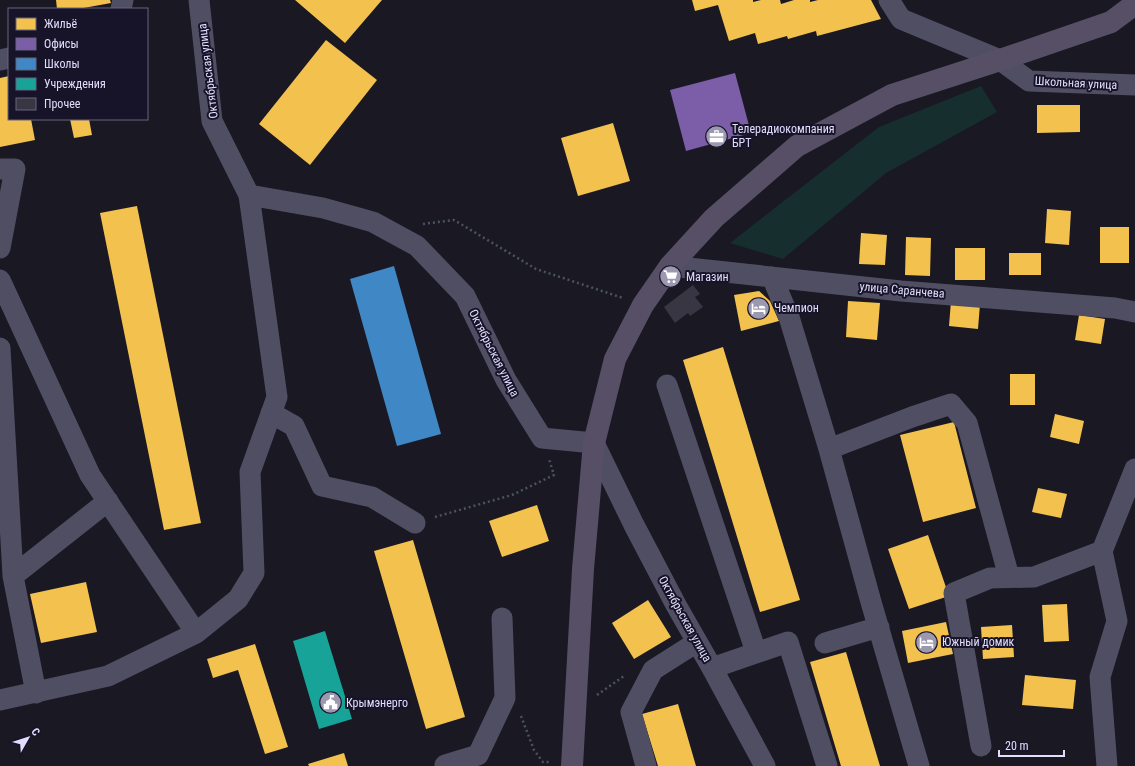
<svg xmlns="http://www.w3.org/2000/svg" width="1135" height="766" viewBox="0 0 1135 766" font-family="'Roboto Condensed',sans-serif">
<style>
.green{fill:#172e2f}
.homes{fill:#f2c14e}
.offices{fill:#7b5ea7}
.schools{fill:#3f88c5}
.public{fill:#17a398}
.building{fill:#393644}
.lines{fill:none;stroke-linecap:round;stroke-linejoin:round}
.path{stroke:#4a5461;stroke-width:2.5;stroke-dasharray:2 3;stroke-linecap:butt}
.minor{stroke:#504e63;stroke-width:21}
.major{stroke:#574f66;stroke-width:22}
.labels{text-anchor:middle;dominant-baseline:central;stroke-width:4;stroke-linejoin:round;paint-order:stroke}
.street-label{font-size:12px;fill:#e1ddfc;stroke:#171328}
.poi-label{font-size:12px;fill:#e1ddfc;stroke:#171328;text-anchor:start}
</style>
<rect width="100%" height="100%" fill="#1a1823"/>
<path class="green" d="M981,86L997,112L886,173L783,259L730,243L879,127Z"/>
<path class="homes" d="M56,0H110L111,3L78,9H57Z
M295,0H382L345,43Z
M692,0H753V2L761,0H780L781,4L794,0H810V2L818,0H871L881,19L817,36L816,31L788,39L787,36L758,44L755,33L729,41L718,5L695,11Z
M326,40L377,80L310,165L259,124Z
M9,76V119H31L35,140L0,147V78Z
M1037,105H1080V132L1037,133Z
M70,119H89L92,135L74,138Z
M613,123L630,181L578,196L561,138Z
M137,206L201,523L164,530L100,213Z
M1047,209L1071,211L1069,245L1045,243Z
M1100,227H1129V263H1100Z
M861,233L887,235L885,265L859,264Z
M906,237L931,238L930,276L905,275Z
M955,248H985V280H955Z
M1009,253H1041V275H1009Z
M759,291L770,301L779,321L741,331L734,295Z
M848,301L880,303L877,340L846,337Z
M951,301L980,304L978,329L949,326Z
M1079,315L1105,319L1101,344L1075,340Z
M723,347L800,600L760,612L683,360Z
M1010,374H1035V405H1010Z
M1055,414L1084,421L1079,444L1050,437Z
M954,422L976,508L923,522L900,435Z
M1038,488L1067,494L1061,518L1032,512Z
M537,505L549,541L502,557L489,521Z
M928,535L949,596L909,609L888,549Z
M413,540L465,717L426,729L374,551Z
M86,582L97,632L41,643L30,594Z
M648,600L671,637L634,659L612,623Z
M1067,604L1069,641L1044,642L1042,605Z
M946,622L953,654L908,663L902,631Z
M1012,625L1014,657L983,659L981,627Z
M255,644L288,747L265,754L238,670L213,678L207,659Z
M846,652L880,766H841L810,662Z
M1025,675L1076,680L1073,709L1022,705Z
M678,704L696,766H658L642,714Z
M344,753L348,766H309L308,764Z"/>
<path class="offices" d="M735,73L751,133L686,151L670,90Z"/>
<path class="schools" d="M394,266L441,434L397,446L350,279Z"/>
<path class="public" d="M325,631L352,719L319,729L293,641Z"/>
<path class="building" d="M693,285L700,294L695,297L703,307L690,316L688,313L675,323L664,307Z"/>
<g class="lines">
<path class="path" d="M423,224L454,220L536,269L623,298
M435,517L512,495L554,475L549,459
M597,695L624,676
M521,716L534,750L543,762H551"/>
<path class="minor" d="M889,0L901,19L1000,60L1029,81L1135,85
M121,9L123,0
M0,60L9,58
M0,169H15L0,248
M249,195L323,208L373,222L417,246L465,296L506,380L542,438L594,443L634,525L676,605L712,668L765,766
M670,266L901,291L1115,308L1135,312
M772,277L789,317L829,449L912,417L951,404L967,423L1009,577
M0,280L90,475L196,633L238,599L254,573L250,472L277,397L249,195L212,121L199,0
M0,348L13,576
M667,385L756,652
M271,413L294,426L322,486L372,497L415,523
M829,449L871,602L919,766
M825,643L879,627
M712,668L788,642L827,766
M36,693L13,576L108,501
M0,700L108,676L196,633
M981,746L954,593L990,578L1034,577L1102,551
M445,765L478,755L505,698L502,618
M646,766L631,712L653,670L697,642
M1107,766L1100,677L1117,621L1102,551L1135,469"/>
<path class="major" d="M572,766L583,569L594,443L615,359L643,305L670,266L714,218L797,146L892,95L1000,60L1111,22L1135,4"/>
</g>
<defs>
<symbol id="office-disc" viewBox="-11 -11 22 22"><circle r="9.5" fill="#9b98b0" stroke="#171328"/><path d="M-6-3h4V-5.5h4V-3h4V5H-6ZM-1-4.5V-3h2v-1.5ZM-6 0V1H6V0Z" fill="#fff"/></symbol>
<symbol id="supermarket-disc" viewBox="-11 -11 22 22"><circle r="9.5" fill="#9b98b0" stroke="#171328"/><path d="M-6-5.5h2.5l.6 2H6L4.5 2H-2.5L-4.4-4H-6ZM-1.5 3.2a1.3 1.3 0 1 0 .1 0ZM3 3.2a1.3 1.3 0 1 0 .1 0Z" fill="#fff"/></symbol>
<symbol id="hotel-disc" viewBox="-11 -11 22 22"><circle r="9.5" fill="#9b98b0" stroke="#171328"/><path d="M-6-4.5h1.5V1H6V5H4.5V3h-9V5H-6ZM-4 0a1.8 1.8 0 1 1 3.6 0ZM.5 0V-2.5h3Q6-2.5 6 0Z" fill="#fff"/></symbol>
<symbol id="civic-disc" viewBox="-11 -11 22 22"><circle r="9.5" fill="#9b98b0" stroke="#171328"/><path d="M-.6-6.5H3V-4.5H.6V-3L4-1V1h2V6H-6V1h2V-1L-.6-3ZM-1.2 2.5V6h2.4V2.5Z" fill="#fff"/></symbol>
</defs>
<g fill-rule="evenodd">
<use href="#office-disc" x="704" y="124" width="25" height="25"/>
<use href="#supermarket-disc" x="658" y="264" width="25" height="25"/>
<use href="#hotel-disc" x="746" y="296" width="25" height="25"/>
<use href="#hotel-disc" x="914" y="630" width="25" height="25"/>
<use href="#civic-disc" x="318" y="690" width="25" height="25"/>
</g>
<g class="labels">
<g class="street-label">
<text transform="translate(208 71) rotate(-97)">Октябрьская улица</text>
<text transform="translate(1076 83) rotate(3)">Школьная улица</text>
<text transform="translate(902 290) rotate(5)">улица Саранчева</text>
<text transform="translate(494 353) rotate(63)">Октябрьская улица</text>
<text transform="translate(685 619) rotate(61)">Октябрьская улица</text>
</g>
<g class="poi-label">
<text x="732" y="129">Телерадиокомпания<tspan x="732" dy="14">БРТ</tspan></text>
<text x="686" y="277">Магазин</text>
<text x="774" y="308">Чемпион</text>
<text x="942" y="642">Южный домик</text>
<text x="346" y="703">Крымэнерго</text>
</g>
</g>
<rect x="8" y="8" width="140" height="112" fill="#171328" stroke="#68647d"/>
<rect x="16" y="18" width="20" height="12" fill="#f2c14e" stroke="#68647d"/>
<text x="44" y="28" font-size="12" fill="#e1ddfc">Жильё</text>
<rect x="16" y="38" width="20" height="12" fill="#7b5ea7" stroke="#68647d"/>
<text x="44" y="48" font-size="12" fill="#e1ddfc">Офисы</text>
<rect x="16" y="58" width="20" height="12" fill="#3f88c5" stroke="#68647d"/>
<text x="44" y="68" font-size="12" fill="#e1ddfc">Школы</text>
<rect x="16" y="78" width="20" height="12" fill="#17a398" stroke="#68647d"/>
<text x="44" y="88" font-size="12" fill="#e1ddfc">Учреждения</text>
<rect x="16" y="98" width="20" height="12" fill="#393644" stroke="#68647d"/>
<text x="44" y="108" font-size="12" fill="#e1ddfc">Прочее</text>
<g transform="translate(28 738) rotate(51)" stroke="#171328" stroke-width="3" paint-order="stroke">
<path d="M0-3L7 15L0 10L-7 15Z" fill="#e1ddfc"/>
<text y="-6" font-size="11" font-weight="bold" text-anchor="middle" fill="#e1ddfc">С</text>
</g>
<path d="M999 750v6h65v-6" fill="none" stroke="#e1ddfc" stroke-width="2"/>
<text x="1005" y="750" font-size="12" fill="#e1ddfc" stroke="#171328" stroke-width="3" paint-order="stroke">20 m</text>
</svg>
